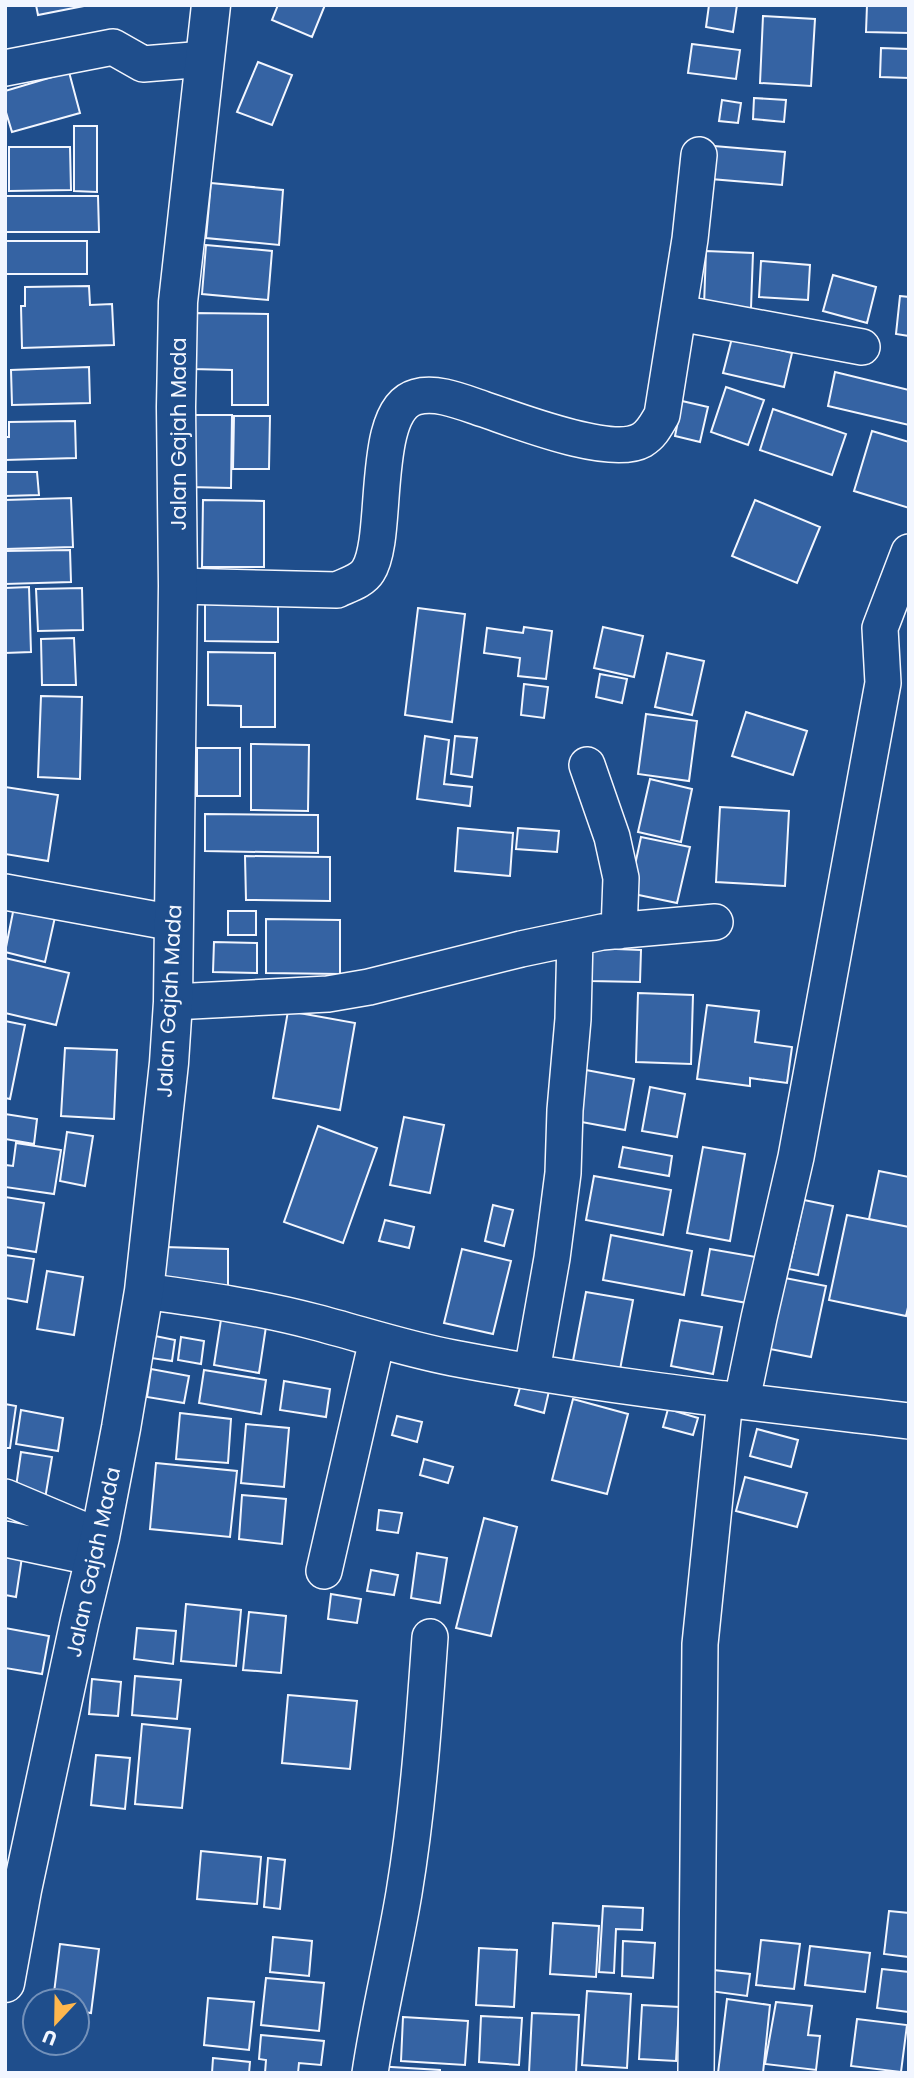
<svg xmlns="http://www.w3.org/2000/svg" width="914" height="2078" viewBox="0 0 914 2078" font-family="Poppins,sans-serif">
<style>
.building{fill:#3563a3;stroke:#f2f6ff;stroke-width:2}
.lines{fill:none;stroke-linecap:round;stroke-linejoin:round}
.minor-casing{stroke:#f2f6ff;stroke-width:38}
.trunk-casing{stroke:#f2f6ff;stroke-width:41}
.minor{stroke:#1f4e8c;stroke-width:35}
.trunk{stroke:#1f4e8c;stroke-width:38}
.labels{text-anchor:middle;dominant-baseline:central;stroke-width:5;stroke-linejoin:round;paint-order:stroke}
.street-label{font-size:21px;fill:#f2f6ff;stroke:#1f4e8c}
</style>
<rect width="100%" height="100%" fill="#1f4e8c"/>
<path class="building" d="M36,5H89L38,15Z
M278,5H325L312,37L272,20Z
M709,5H737L733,32L706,27Z
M867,5H909V33L866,32Z
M763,16L815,19L811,86L760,83Z
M692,44L740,50L736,79L688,73Z
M881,48L909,49V78L880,77Z
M258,62L292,75L272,125L237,112Z
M69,72L80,113L12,132L5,109V91Z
M754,98L786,100L784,122L753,119Z
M722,100L741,103L738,123L719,121Z
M74,126H97V192L74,191Z
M714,146L785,152L782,185L711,179Z
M9,147H70L71,190L9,191Z
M211,183L283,190L279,245L206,238Z
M5,196H98L99,232H5Z
M5,241H87V274H5Z
M206,245L272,251L268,300L202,294Z
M706,251L753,253L751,308L704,306Z
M761,261L810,265L808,300L759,297Z
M833,275L876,287L867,323L823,311Z
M89,286L90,305L112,304L114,345L22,348L21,306H25V287Z
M900,296L909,297V336L896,334Z
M193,313L268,314V405H232V370L192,369Z
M732,338L792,353L784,387L723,373Z
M89,367L90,403L12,405L11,370Z
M835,372L909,390V425L828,406Z
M726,387L764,400L748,445L711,432Z
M682,401L708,407L700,442L675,436Z
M773,409L846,434L832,475L760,450Z
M190,415H232L231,488L189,487Z
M234,416H270L269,469H233Z
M75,421L76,458L5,460V437H9V422Z
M872,431L909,442V508L854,491Z
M5,472H37L39,495L5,496Z
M71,498L73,547L5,549V500Z
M203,500L264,501V567H202Z
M755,500L820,527L797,583L732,556Z
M70,550L71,582L5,584V551Z
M29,587L31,652L5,653V588Z
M82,588L83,630L38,631L36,589Z
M205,596L278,597V642L205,641Z
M418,608L465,614L452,722L405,715Z
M524,627L552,631L546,679L518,676L520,658L484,653L487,628L523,633Z
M603,627L643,636L634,677L594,668Z
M74,638L76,685H42L41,639Z
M208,652L275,653V727H241V706L208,705Z
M667,653L704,661L692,715L655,707Z
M600,674L627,679L622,703L596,697Z
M524,684L548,687L544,718L521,715Z
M41,696L82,697L80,779L38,777Z
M746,712L807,731L793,775L732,756Z
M646,714L697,721L689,781L638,774Z
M425,736L449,740L444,784L472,787L470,806L417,799Z
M455,736L477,738L472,777L451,774Z
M251,744L309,745L308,811L251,810Z
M197,748H240V796H197Z
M650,779L692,789L681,842L638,832Z
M5,787L58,795L48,861L5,854Z
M720,807L789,811L785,886L716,882Z
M205,814L318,815V853L205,851Z
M458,828L513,833L510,876L455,871Z
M518,828L559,831L557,852L516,849Z
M641,837L690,847L677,903L629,893Z
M245,856L330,857V901L246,900Z
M14,907L55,917L45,962L5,952Z
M228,911H256V935H228Z
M266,919L340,920V974L266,973Z
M214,942L257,943V973L213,972Z
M591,948L641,950L640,982L590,981Z
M5,958L69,973L56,1025L5,1013Z
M638,993L693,995L691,1064L636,1062Z
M707,1005L759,1011L755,1042L792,1047L787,1083L750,1078V1086L697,1079Z
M288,1011L355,1023L340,1110L273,1098Z
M5,1021L25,1025L10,1099L5,1098Z
M65,1048L117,1050L114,1119L61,1116Z
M586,1070L634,1079L625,1130L576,1121Z
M650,1087L685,1094L677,1137L642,1131Z
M5,1114L37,1119L34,1144L5,1139Z
M404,1117L444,1125L430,1193L390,1185Z
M318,1126L377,1148L343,1243L284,1222Z
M67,1132L93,1136L85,1186L60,1181Z
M16,1143L61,1150L54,1194L5,1187V1165L13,1166Z
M623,1147L672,1156L669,1176L619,1167Z
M703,1147L745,1154L730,1241L687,1233Z
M879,1171L909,1177V1227L869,1219Z
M594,1176L671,1190L663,1235L586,1220Z
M5,1197L44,1203L36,1252L5,1247Z
M804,1200L833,1206L818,1275L789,1269Z
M493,1205L513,1210L504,1246L485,1241Z
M847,1215L909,1227V1303L906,1316L829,1300Z
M385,1220L414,1227L409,1248L379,1241Z
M611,1235L692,1251L684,1295L603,1280Z
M165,1247L228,1249V1286L165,1284Z
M462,1249L511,1261L493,1334L444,1323Z
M710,1249L756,1257L747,1303L702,1295Z
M5,1255L34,1259L27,1302L5,1298Z
M47,1271L83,1277L74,1335L37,1329Z
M785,1278L826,1286L811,1357L770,1349Z
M586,1292L633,1300L619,1375L572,1366Z
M222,1313L267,1320L259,1373L214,1365Z
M680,1320L722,1327L713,1374L671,1366Z
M155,1336L175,1340L172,1361L151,1358Z
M181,1337L204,1341L201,1364L178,1360Z
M151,1369L189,1376L184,1403L147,1397Z
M204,1370L266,1380L261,1414L199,1403Z
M284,1381L330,1389L326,1417L280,1410Z
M521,1384L549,1391L544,1413L515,1405Z
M573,1399L628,1414L607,1494L552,1480Z
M5,1404L16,1406L10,1448H5Z
M668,1409L698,1418L693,1435L663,1427Z
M21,1410L63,1418L58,1451L16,1444Z
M180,1413L231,1419L228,1463L176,1459Z
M397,1416L422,1422L417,1442L392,1435Z
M246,1424L289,1428L284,1487L241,1483Z
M757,1429L798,1440L791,1467L750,1456Z
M21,1452L52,1457L45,1499L15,1494Z
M424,1459L453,1467L448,1483L420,1475Z
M156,1463L237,1471L230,1537L150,1529Z
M745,1477L807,1493L797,1527L736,1511Z
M242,1495L286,1499L282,1544L239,1539Z
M379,1510L402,1513L398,1533L377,1530Z
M484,1518L517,1527L491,1636L456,1628Z
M417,1553L447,1558L440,1603L411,1598Z
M5,1555L22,1557L16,1597L5,1595Z
M371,1570L398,1575L394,1595L367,1591Z
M331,1594L361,1599L357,1623L328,1619Z
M186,1604L241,1610L236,1666L181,1661Z
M249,1612L286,1616L281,1673L243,1670Z
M5,1628L49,1636L42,1674L5,1668Z
M137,1628L176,1631L173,1664L134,1659Z
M135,1676L181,1680L177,1719L132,1715Z
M92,1679L121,1682L118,1716L89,1714Z
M288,1695L357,1701L350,1769L282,1763Z
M142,1724L190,1729L182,1808L135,1804Z
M96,1755L130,1758L125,1809L91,1805Z
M201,1851L261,1857L257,1904L197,1899Z
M268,1858L285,1860L280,1909L264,1907Z
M603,1906L643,1908L642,1930L616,1929L614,1973L599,1972Z
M889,1911L909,1913V1957L884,1954Z
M553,1923L599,1926L596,1977L550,1974Z
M273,1937L312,1941L309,1976L270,1972Z
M761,1940L800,1944L794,1989L756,1985Z
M623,1941L655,1943L653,1978L622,1976Z
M60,1944L99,1949L91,2013L77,2011V2001H53Z
M810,1946L870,1953L865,1992L805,1985Z
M479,1948L517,1950L514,2007L476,2005Z
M704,1969L750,1974L747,1996L702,1990Z
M882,1969L909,1972V2012L877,2008Z
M266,1978L324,1983L319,2031L261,2025Z
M587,1991L631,1994L627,2068L582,2065Z
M208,1998L254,2002L249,2050L204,2045Z
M727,1999L770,2005L763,2073H718Z
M776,2002L812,2006L808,2035L820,2036L816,2070L765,2064Z
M642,2005L679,2007L676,2061L639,2059Z
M532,2013L579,2015L576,2073H529Z
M481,2016L522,2018L519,2065L479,2062Z
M403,2017L468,2021L465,2065L401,2061Z
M857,2019L907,2025L901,2072L851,2066Z
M261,2035L324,2041L321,2065L299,2063L298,2073H265L266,2060L259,2059Z
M213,2058L250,2062L249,2073H212Z
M375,2066L440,2070V2073H375Z"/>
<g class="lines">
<defs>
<path id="minor" d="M5,68L113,47L143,64L205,59
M679,313L862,347
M178,586L337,590C347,585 362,581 368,571C390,538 369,410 416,397C437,391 462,402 483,409C516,420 611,458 642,440C652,434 656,425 662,415L690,239L699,155
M587,765L612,837L621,878L619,931
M5,892L174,923
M173,1002L328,994L369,987L521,949L602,932L715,922
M144,1291C201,1299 259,1307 315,1322C361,1334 406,1349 453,1358C604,1387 757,1403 909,1421
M532,1371L552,1258L563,1173L565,1110L573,1019L575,938
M742,1400L759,1318L796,1157L883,683L880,628L909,552
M5,1497L100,1537
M5,1539L95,1558
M324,1571L377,1340
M370,2073C379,2012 394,1953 404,1893C418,1808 424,1723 430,1637
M696,2073L700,1644L725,1399"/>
<path id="trunk" d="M5,1983L22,1890L80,1620L100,1537L121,1428L144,1291L169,1063L173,1002L178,586L176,407L178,302L211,5"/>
</defs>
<use href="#minor" class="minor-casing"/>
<use href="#trunk" class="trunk-casing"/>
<use href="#minor" class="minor"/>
<use href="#trunk" class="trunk"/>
</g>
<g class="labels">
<g class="street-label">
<text transform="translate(178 434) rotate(-90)">Jalan Gajah Mada</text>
<text transform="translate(169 1001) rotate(-87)">Jalan Gajah Mada</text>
<text transform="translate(93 1562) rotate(-78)">Jalan Gajah Mada</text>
</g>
</g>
<rect width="914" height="2078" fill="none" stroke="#f2f6ff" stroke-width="14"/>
<g transform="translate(56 2022) rotate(202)"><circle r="33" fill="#1f4e8c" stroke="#7391ba" stroke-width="2"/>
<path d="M0-5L12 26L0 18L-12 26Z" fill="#ffb74d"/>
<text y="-10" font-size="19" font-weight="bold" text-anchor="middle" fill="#f2f6ff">U</text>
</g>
</svg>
